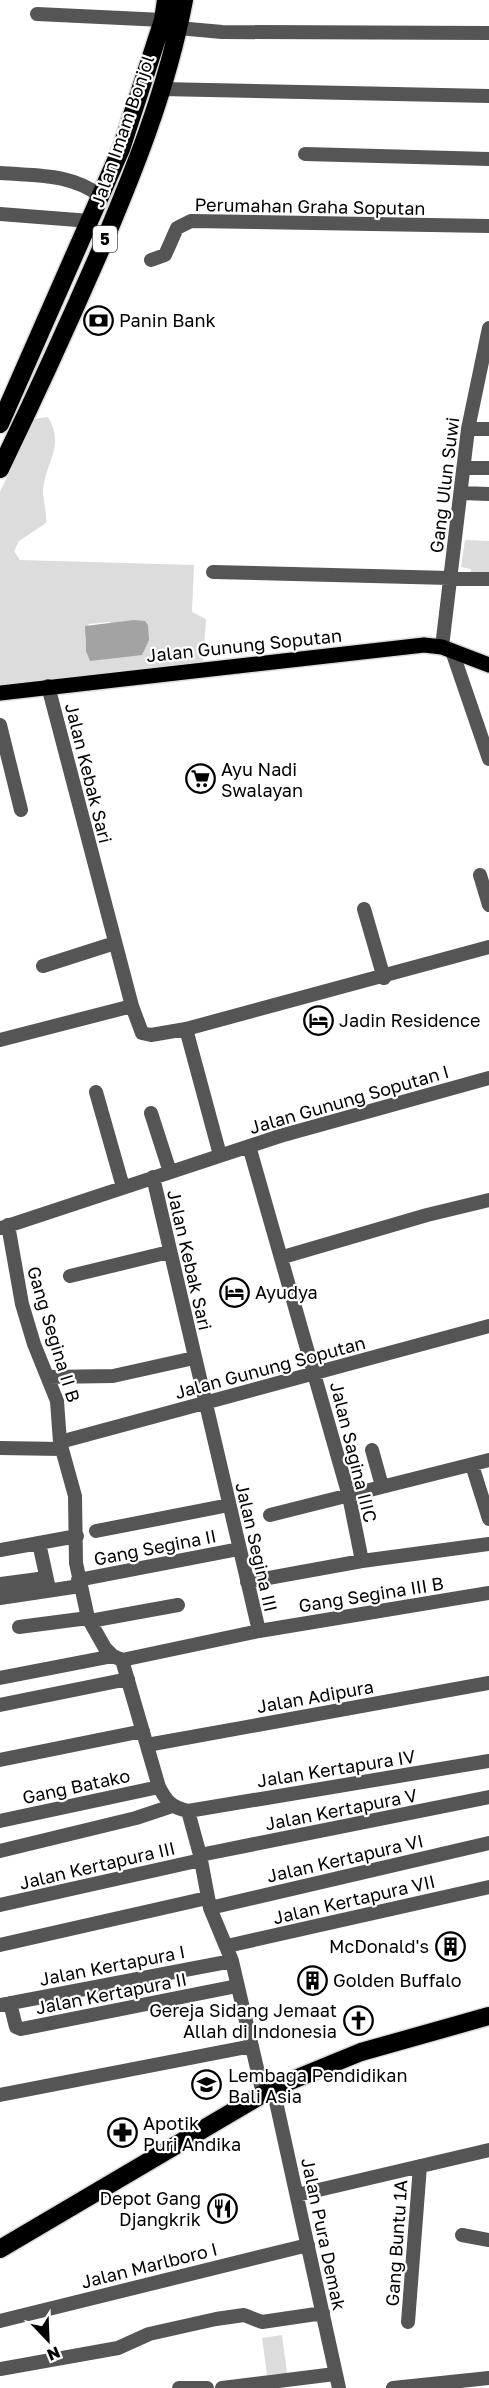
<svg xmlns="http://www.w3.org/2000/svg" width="489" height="2388" viewBox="0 0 489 2388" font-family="'Golos Text',sans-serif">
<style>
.green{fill:#dcdcdc;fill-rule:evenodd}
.water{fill:#a3a3a3}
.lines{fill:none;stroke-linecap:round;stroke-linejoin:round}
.major-casing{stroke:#dbdbdb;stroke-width:18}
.highway-casing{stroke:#dbdbdb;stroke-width:21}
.minor{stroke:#555;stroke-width:14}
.major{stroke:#000;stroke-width:15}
.highway{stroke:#000;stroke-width:18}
.labels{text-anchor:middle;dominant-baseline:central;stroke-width:4.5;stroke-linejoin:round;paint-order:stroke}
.shield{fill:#fff;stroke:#4c4c4c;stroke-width:1.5}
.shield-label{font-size:16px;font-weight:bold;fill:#000}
.street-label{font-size:18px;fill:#000;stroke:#fff}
.poi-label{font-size:18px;fill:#000;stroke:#fff;text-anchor:start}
</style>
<rect width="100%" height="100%" fill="#fff"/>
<path class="green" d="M48,417C65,446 46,461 43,490C43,501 47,511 46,523L19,541L14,551L20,560L194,565L192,612L206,619L203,663L0,687V492L35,419ZM111,622L86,651L85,637L89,624Z
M465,540L489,541V575H470L471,569L461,567Z
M282,2335L287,2373L267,2375L262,2338Z"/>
<path class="water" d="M134,620L145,621L148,625L149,640L142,655L90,661L86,651L85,626Z"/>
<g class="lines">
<defs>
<path id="major" d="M0,693L424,645L442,647L489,665"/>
<path id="highway" d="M0,424L121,149L163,20L166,0
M0,469C34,399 66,329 97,258C133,174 167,90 184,0
M0,2249L273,2088L361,2052L489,2016"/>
</defs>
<use href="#major" class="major-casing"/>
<use href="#highway" class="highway-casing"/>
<path class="minor" d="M37,14L163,20
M178,28L222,32L489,33
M161,89L489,96
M305,154L489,159
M0,173C38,176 69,173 101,196
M0,214L90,221
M151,260L165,255L177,228L191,221L489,226
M468,429H489
M465,468H489
M461,493L489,494
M213,572L489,579
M442,647L468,429L489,328
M452,651L489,759
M48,686L132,1006L142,1033L151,1035L186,1029L489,947
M0,725L21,810
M480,875L489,905
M364,909L384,978
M43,966L115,943
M186,1029L220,1155
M0,1040L132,1006
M96,1092L123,1187
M151,1113L170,1172
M249,1146L349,1496L362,1561
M153,1177L259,1631
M8,1225L22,1304L34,1344L57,1401L60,1442L75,1496L76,1563L88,1618L105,1648L113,1656L122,1660L159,1787C167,1802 171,1807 188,1811L489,1761
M1,1228L280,1136L489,1078
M283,1257L427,1215L489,1200
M70,1276L169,1252
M48,1377L113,1376L194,1358
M60,1442L489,1326
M0,1448L62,1449
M372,1450L382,1486
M472,1465L489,1519
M270,1515L489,1460
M96,1531L229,1505
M39,1543L49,1589
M0,1550L77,1536
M78,1580L239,1549
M247,1582L362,1561L489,1544
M0,1584L46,1578
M0,1598L80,1586
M90,1621L178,1605
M19,1627L88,1618
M122,1660L259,1631L489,1593
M0,1678L113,1656
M0,1705L128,1679
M147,1745L489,1683
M0,1760L143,1731
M188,1811L200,1855L210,1908L232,1961L263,2094
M0,1821L159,1787
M0,1851L136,1818L172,1806
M200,1855L489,1797
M0,1905L201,1860
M210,1908L489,1843
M0,1945L207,1898
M227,1946L489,1887
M10,2003L16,2027L21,2029L237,1986
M0,2005L232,1961
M273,2088L339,2388
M0,2095L252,2046
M297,2195L489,2150
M462,2235L489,2240
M0,2321L308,2245
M408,2322L420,2166
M0,2369L118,2348L149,2334L216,2319L244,2315L262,2322L323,2313
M179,2388H207
M222,2388L335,2374
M393,2388L489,2378"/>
<use href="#major" class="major"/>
<use href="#highway" class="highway"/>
</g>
<defs>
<symbol id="bank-ring" viewBox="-11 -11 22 22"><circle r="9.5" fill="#fff" stroke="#000" stroke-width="1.5"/><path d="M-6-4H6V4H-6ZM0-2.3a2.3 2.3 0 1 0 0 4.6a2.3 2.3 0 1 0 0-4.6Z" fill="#000"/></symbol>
<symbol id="supermarket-ring" viewBox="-11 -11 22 22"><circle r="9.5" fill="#fff" stroke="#000" stroke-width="1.5"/><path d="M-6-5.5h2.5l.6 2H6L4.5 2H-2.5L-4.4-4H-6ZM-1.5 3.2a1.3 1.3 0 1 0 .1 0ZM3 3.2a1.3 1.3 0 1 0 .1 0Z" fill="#000"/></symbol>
<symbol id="hotel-ring" viewBox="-11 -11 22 22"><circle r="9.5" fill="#fff" stroke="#000" stroke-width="1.5"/><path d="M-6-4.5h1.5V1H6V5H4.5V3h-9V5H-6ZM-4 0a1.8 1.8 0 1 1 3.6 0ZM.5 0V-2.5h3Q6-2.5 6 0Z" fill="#000"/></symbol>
<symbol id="building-ring" viewBox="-11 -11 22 22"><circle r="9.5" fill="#fff" stroke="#000" stroke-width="1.5"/><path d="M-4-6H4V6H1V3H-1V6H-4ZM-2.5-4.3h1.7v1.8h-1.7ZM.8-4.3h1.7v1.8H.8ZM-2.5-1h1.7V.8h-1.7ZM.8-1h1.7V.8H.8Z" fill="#000"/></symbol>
<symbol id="church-ring" viewBox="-11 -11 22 22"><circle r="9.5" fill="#fff" stroke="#000" stroke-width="1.5"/><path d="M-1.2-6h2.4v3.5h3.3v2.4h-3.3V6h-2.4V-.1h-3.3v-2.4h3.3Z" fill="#000"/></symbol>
<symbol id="university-ring" viewBox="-11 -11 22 22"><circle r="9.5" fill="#fff" stroke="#000" stroke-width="1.5"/><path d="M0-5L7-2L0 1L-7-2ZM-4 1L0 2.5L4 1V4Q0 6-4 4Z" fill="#000"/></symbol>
<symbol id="pharmacy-ring" viewBox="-11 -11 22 22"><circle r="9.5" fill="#fff" stroke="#000" stroke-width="1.5"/><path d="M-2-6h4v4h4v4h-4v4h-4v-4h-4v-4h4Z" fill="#000"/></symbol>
<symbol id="restaurant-ring" viewBox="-11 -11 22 22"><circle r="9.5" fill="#fff" stroke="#000" stroke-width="1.5"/><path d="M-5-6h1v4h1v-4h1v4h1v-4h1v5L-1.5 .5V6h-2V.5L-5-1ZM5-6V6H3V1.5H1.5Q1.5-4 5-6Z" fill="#000"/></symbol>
</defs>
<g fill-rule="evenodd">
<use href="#bank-ring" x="82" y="304" width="33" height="33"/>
<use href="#supermarket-ring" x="184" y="762" width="33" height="33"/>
<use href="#hotel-ring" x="302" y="1004" width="33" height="33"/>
<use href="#hotel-ring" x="218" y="1276" width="33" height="33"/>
<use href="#building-ring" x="434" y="1930" width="33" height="33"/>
<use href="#building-ring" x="296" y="1964" width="33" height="33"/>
<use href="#church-ring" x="342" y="2004" width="33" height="33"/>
<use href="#university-ring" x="190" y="2068" width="33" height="33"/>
<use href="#pharmacy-ring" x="106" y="2116" width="33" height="33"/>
<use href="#restaurant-ring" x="206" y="2192" width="33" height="33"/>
</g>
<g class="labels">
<rect class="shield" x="93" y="226" width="24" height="26" rx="4.5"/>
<g class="shield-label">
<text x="105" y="239">5</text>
</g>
<g class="street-label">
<text transform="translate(122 131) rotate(-71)">Jalan Imam Bonjol</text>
<text transform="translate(310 206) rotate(1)">Perumahan Graha Soputan</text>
<text transform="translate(444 485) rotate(-83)">Gang Ulun Suwi</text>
<text transform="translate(244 645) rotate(-6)">Jalan Gunung Soputan</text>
<text transform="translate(89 773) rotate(76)">Jalan Kebak Sari</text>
<text transform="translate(349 1099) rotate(-16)">Jalan Gunung Soputan I</text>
<text transform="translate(190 1260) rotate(77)">Jalan Kebak Sari</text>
<text transform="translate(54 1334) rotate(73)">Gang Segina II B</text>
<text transform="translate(270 1367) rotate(-15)">Jalan Gunung Soputan</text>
<text transform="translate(354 1452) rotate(76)">Jalan Sagina IIIC</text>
<text transform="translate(155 1547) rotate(-11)">Gang Segina II</text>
<text transform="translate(257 1547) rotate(77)">Jalan Segina III</text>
<text transform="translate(371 1594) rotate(-9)">Gang Segina III B</text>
<text transform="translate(315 1696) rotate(-10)">Jalan Adipura</text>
<text transform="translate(336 1768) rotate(-9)">Jalan Kertapura IV</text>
<text transform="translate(76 1786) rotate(-12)">Gang Batako</text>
<text transform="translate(341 1809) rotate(-11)">Jalan Kertapura V</text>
<text transform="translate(345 1858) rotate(-13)">Jalan Kertapura VI</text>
<text transform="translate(97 1865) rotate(-13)">Jalan Kertapura III</text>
<text transform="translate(354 1899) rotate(-13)">Jalan Kertapura VII</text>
<text transform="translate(112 1965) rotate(-11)">Jalan Kertapura I</text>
<text transform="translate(111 1993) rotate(-11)">Jalan Kertapura II</text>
<text transform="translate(324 2234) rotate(78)">Jalan Pura Demak</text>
<text transform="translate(396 2243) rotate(-86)">Gang Buntu 1A</text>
<text transform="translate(149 2265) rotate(-14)">Jalan Marlboro I</text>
</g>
<g class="poi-label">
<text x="119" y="320">Panin Bank</text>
<text x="221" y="769">Ayu Nadi<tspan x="221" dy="21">Swalayan</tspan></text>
<text x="339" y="1020">Jadin Residence</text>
<text x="255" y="1292">Ayudya</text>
<text x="429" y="1946" text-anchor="end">McDonald's</text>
<text x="333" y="1980">Golden Buffalo</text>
<text x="337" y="2010" text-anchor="end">Gereja Sidang Jemaat<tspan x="337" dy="21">Allah di Indonesia</tspan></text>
<text x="228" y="2075">Lembaga Pendidikan<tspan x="228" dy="21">Bali Asia</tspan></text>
<text x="143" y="2123">Apotik<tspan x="143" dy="21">Puri Andika</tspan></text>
<text x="201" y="2198" text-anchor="end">Depot Gang<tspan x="201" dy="21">Djangkrik</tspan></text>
</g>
</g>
<g transform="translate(48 2340) rotate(157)" stroke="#ffffff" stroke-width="4.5" paint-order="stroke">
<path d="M0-4.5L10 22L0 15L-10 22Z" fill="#000000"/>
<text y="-9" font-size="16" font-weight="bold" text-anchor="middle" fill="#000000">N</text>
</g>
</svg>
